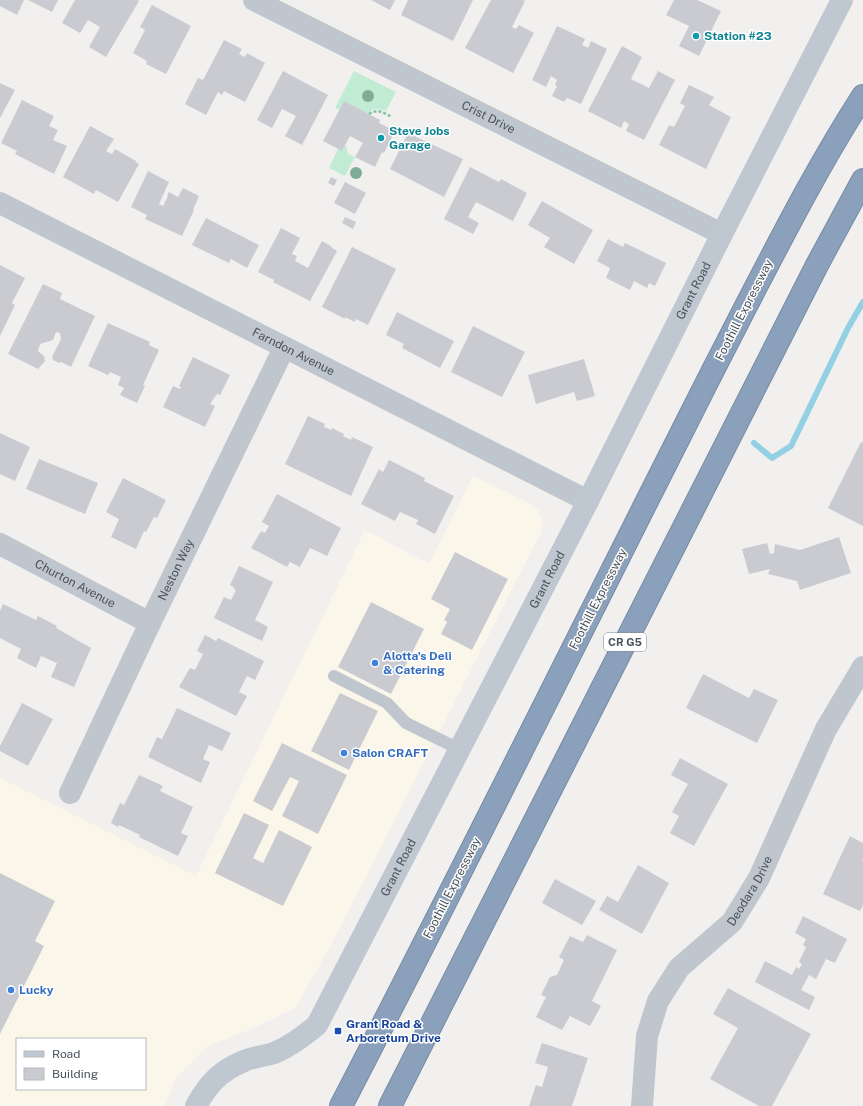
<svg xmlns="http://www.w3.org/2000/svg" width="863" height="1106" viewBox="0 0 863 1106" font-family="'Public Sans',sans-serif">
<style>
.commercial{fill:#faf7ea;fill-rule:evenodd}
.green{fill:#c2ebd4}
.lines{fill:none;stroke-linecap:round;stroke-linejoin:round}
.stream{stroke:#93d0e4;stroke-width:6}
.building{fill:#cacbd1}
.highway-casing{stroke:#778ba5;stroke-width:24}
.path{stroke:#7dc6a5;stroke-width:2.5;stroke-dasharray:3 2;stroke-linecap:butt}
.lane{stroke:#bfc6cd;stroke-width:12}
.street{stroke:#bfc6cd;stroke-width:22}
.secondary{stroke:#bfc7d1;stroke-width:22}
.highway{stroke:#8ba0ba;stroke-width:22}
.tree{fill:#7ead97}
.culture-dot{fill:#0f9aa8;stroke:#fff;stroke-width:1.5}
.shop-dot{fill:#3f7fe0;stroke:#fff;stroke-width:1.5}
.transit-dot{fill:#1a4fb4;stroke:#fff;stroke-width:1.5}
.labels{text-anchor:middle;dominant-baseline:central;stroke-width:3;stroke-linejoin:round;paint-order:stroke}
.shield{fill:#fff;stroke:#80868c;stroke-width:1}
.shield-label{font-size:11px;font-weight:bold;fill:#49525b}
.culture-label{font-size:12px;font-weight:bold;fill:#0d838f;stroke:#fff;text-anchor:start}
.street-label{font-size:12px;fill:#49525b;stroke:#fff}
.shop-label{font-size:12px;font-weight:bold;fill:#366cbe;stroke:#fff;text-anchor:start}
.transit-label{font-size:12px;font-weight:bold;fill:#164399;stroke:#fff;text-anchor:start}
</style>
<rect width="100%" height="100%" fill="#f2efef"/>
<path class="commercial" d="M473,476L529,503L538,510L542,519L541,532L330,947L295,1008L252,1029L207,1046L175,1080L165,1106H0V778L196,876L365,530L429,564ZM17,1039H145V1089H17Z"/>
<path class="green" d="M354,71L396,92L386,111C379,109 373,107 368,114L344,101L340,110L335,108Z
M346,145L348,154L355,157L345,176L329,168L338,149L342,151Z"/>
<g class="lines">
<path class="stream" d="M754,443L772,458L791,446L848,328L863,302"/>
</g>
<path class="building" d="M0,0H24L17,15L0,6Z
M28,0H58L52,12Z
M75,0H137L139,1L106,57L89,47L100,27L88,20L80,33L62,23Z
M371,0H395L390,10Z
M408,0H473L453,41L401,15Z
M491,0H523L525,1L512,27L516,29L519,25L534,33L513,73L465,48Z
M674,0H697L721,11L699,56L679,46L689,26L666,15Z
M152,5L191,26L166,74L146,64L147,61L133,53L145,30L140,27Z
M557,26L585,39L582,45L588,48L591,41L607,49L581,104L567,98L564,102L552,96L557,86L555,85L557,80L551,76L546,87L532,80Z
M224,40L242,49L239,54L245,57L247,53L265,63L245,102L224,91L222,95L218,92L206,115L185,104L198,78L203,80Z
M622,46L642,57L631,79L649,88L658,71L675,80L644,140L626,131L629,124L624,121L621,128L588,111Z
M283,71L328,95L302,145L285,136L296,116L282,109L272,128L257,120Z
M0,83L15,90L0,118Z
M689,85L714,97L709,105L731,117L706,169L659,145L669,125L674,127L685,106L680,103Z
M22,100L54,116L49,126L58,130L53,140L67,146L54,174L15,154L17,151L1,143Z
M344,101L380,120L379,123L395,131L384,153L382,152L375,167L355,157L363,143L350,136L342,151L323,141Z
M90,126L114,139L106,151L112,154L115,149L136,161V162L139,164L118,202L96,190L94,194L63,177Z
M408,133L463,159L444,197L390,169Z
M470,167L499,182L501,179L527,193L513,221L476,202L468,217L479,223L473,234L444,219Z
M148,171L169,182L159,204L163,206L168,196L167,195L169,192L178,197L183,188L199,196L193,210H194L182,236L145,219L147,215L131,207Z
M331,177L337,180L334,186L328,183Z
M345,182L366,193L355,214L334,203Z
M542,201L593,230L574,264L544,247L550,238L528,225Z
M345,217L356,222L353,229L342,223Z
M206,218L259,245L247,268L231,259L229,263L192,245Z
M281,228L300,238L292,254L297,256L295,261L308,268L322,241L331,246V247L337,251L310,301L273,282L274,280L258,272Z
M608,239L623,247L625,243L666,263L655,286L649,283L647,288L634,281L630,290L606,278L610,268L597,261Z
M352,247L396,269L368,325L356,319L355,322L345,317V319L322,307Z
M0,265L25,278L12,303L15,305L0,336Z
M43,284L62,293L60,299L95,316L71,367L61,362L59,363L53,360L52,357L61,339L60,333L56,332L53,340L40,344L38,351L44,356L45,361L38,369L8,354Z
M397,312L454,341L440,368L402,348L404,344L386,335Z
M108,323L150,342L149,345L159,350L143,385L145,386L137,403L120,395L124,388L118,385L121,377L110,372L108,375L88,366Z
M473,326L525,352L502,397L451,372Z
M193,357L230,375L220,395L217,394L210,404L215,406L205,427L163,407L173,386L180,389L181,387L179,386Z
M584,359L595,396L577,401L574,392L536,404L528,375Z
M308,416L325,424L324,427L331,430L332,428L344,434L343,436L351,440L352,437L373,447L351,496L285,464Z
M0,433L30,447L15,481L0,474Z
M861,442L863,443V526L828,508Z
M39,459L98,483L85,514L26,489Z
M389,460L425,478L424,481L454,496L435,534L416,524L418,520L400,512L395,521L361,504L379,469L383,472Z
M123,478L166,500L157,518L154,517L146,532L144,531L136,549L111,537L119,519L106,512Z
M277,494L341,528L327,556L310,548L300,567L290,562L287,567L251,548L261,531L265,533L269,526L262,522Z
M839,537L851,573L800,590L797,581L768,574L770,569L749,574L742,549L767,543L770,554L774,553L775,544L800,550Z
M455,552L508,579L472,650L441,634L447,622L444,620L450,609L431,599Z
M239,566L273,582L255,620L268,627L262,641L214,618L224,597L231,600L236,590L233,588L234,587L230,585Z
M371,602L424,629L391,694L338,667Z
M3,604L36,620L38,616L57,626L56,628L91,648L74,687L51,677L57,663L41,656L36,668L17,658L21,649L0,638V611Z
M205,635L216,641L218,638L264,661L255,680L247,676L239,692L247,696L236,716L179,687L190,668L195,670L203,654L197,651Z
M703,674L749,698L754,689L778,700L757,743L686,708Z
M340,693L378,711L349,770L311,751Z
M22,703L53,719L28,766L0,751V746Z
M177,708L231,733L222,751L209,745L203,759L210,762L201,783L148,757L157,737L162,739Z
M282,743L347,775L318,834L282,816L299,781L290,777L272,811L253,801Z
M680,758L728,784L694,846L670,833L679,816L672,812L688,784L671,775Z
M139,775L163,786L160,791L193,807L181,833L188,836L178,856L139,837L140,835L119,825L118,827L111,823L120,803L124,805Z
M244,813L269,825L253,858L263,863L279,830L312,847L283,906L215,873Z
M850,836L863,843V858L862,861H863V905L860,911L823,894Z
M638,865L669,883L642,934L599,910L607,896L618,902Z
M0,873L55,901L35,941L44,946L0,1034Z
M555,879L596,901L582,925L542,903Z
M803,916L847,939L835,963L826,959L816,979L809,975L801,990L815,997L809,1010L755,982L765,961L792,975L796,967L799,969L802,964L799,962L806,947L803,945L806,939L795,933Z
M587,935L617,950L592,1001L601,1006L590,1026L570,1016L562,1030L536,1017L546,997L541,995L550,977L557,975L564,960L559,957L570,936L583,942Z
M728,988L811,1034L772,1106H759L710,1079L738,1028L713,1014Z
M542,1043L588,1058L572,1106H529L536,1085L542,1087L548,1067L535,1063Z"/>
<g class="lines">
<defs>
<path id="highway" d="M341,1106C445,905 546,702 648,499C680,435 713,370 746,306C783,235 819,164 863,96
M390,1106L817,265L863,180"/>
</defs>
<use href="#highway" class="highway-casing"/>
<path class="path" d="M369,114C377,108 384,113 392,117"/>
<path class="lane" d="M334,676L387,703L406,723L459,749"/>
<g class="street">
<path id="s1" d="M254,0L722,234"/>
<path id="s2" d="M0,203L588,501"/>
<path id="s3" d="M0,544L150,623"/>
<path id="s4" d="M70,793L150,623L284,348"/>
<path id="s5" d="M642,1106L647,1036L658,1001L679,968L732,922L759,878L826,729L863,667"/>
</g>
<path class="secondary" id="s6" d="M196,1106C208,1084 220,1071 244,1061C253,1057 264,1056 274,1053C291,1046 303,1036 317,1025L588,501L722,234L842,0"/>
<use href="#highway" class="highway"/>
</g>
<g class="tree">
<circle cx="368" cy="96" r="6"/>
<circle cx="356" cy="173" r="6"/>
</g>
<g class="culture-dot">
<circle cx="696" cy="36" r="4"/>
<circle cx="381" cy="138" r="4"/>
</g>
<g class="shop-dot">
<circle cx="375" cy="663" r="4"/>
<circle cx="344" cy="753" r="4"/>
<circle cx="11" cy="990" r="4"/>
</g>
<rect class="transit-dot" x="334" y="1027" width="8" height="8" rx="2"/>
<g class="labels">
<rect class="shield" x="604" y="633" width="42" height="18" rx="3"/>
<g class="shield-label">
<text x="625" y="642">CR G5</text>
</g>
<g class="culture-label">
<text x="704" y="36">Station #23</text>
<text x="389" y="131">Steve Jobs<tspan x="389" dy="14">Garage</tspan></text>
</g>
<g class="street-label">
<text stroke="none"><textPath href="#s1" startOffset="262">Crist Drive</textPath></text>
<text stroke="none"><textPath href="#s6" startOffset="975">Grant Road</textPath></text>
<text transform="translate(744 310) rotate(-63)">Foothill Expressway</text>
<text stroke="none"><textPath href="#s2" startOffset="329">Farndon Avenue</textPath></text>
<text stroke="none"><textPath href="#s4" startOffset="247">Neston Way</textPath></text>
<text stroke="none"><textPath href="#s6" startOffset="651">Grant Road</textPath></text>
<text stroke="none"><textPath href="#s3" startOffset="85">Churton Avenue</textPath></text>
<text transform="translate(598 599) rotate(-63)">Foothill Expressway</text>
<text stroke="none"><textPath href="#s6" startOffset="327">Grant Road</textPath></text>
<text transform="translate(452 888) rotate(-63)">Foothill Expressway</text>
<text stroke="none"><textPath href="#s5" startOffset="252">Deodara Drive</textPath></text>
</g>
<g class="shop-label">
<text x="383" y="656">Alotta's Deli<tspan x="383" dy="14">&amp; Catering</tspan></text>
<text x="352" y="753">Salon CRAFT</text>
<text x="19" y="990">Lucky</text>
</g>
<g class="transit-label">
<text x="346" y="1024">Grant Road &amp;<tspan x="346" dy="14">Arboretum Drive</tspan></text>
</g>
</g>
<rect x="16" y="1038" width="130" height="52" fill="#ffffff" stroke="#b6babd"/>
<rect x="24" y="1051" width="20" height="6" fill="#bfc7d1" stroke="#b6babd"/>
<text x="52" y="1058" font-size="12" fill="#49525b">Road</text>
<rect x="24" y="1068" width="20" height="12" fill="#cacbd1" stroke="#b6babd"/>
<text x="52" y="1078" font-size="12" fill="#49525b">Building</text>
</svg>
